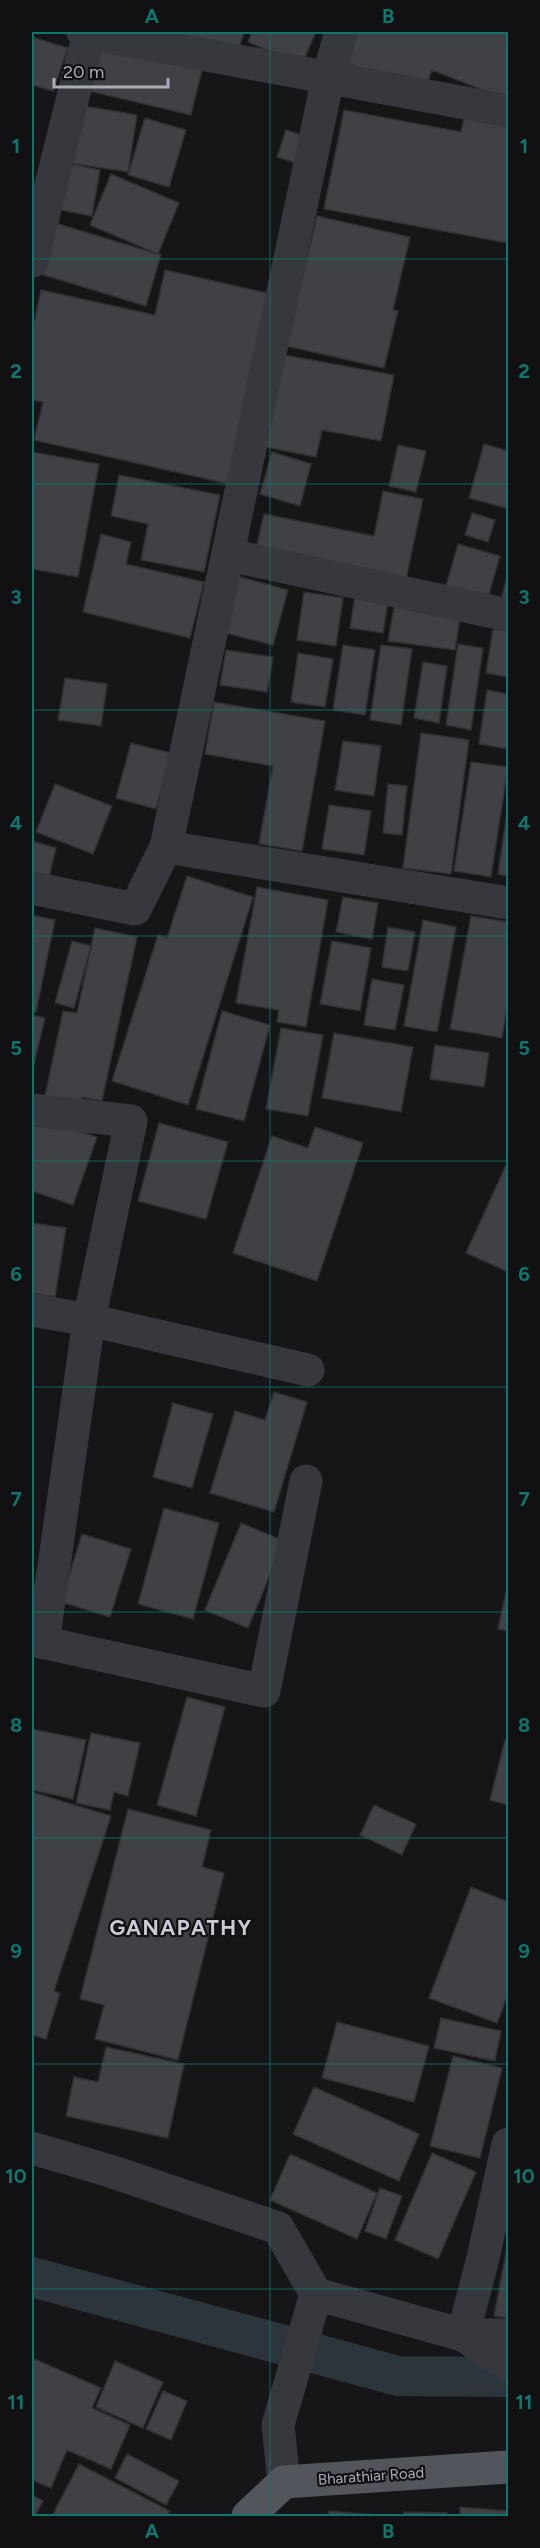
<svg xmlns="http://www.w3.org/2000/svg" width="540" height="2548" viewBox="0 0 540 2548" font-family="Figtree,sans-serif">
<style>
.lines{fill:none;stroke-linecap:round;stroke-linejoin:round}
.canal{stroke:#2c353c;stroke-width:40}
.building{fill:#404145;stroke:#303034;stroke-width:1.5}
.minor{stroke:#37383d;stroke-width:33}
.major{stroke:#53555c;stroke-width:33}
.grid{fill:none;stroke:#0f766e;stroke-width:1.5;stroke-opacity:0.55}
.labels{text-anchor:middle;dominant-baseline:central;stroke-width:4.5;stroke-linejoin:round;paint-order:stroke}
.street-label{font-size:15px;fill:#a8adb8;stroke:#111113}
.district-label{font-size:21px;font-weight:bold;letter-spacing:1.5px;fill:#c9ccd4;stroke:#111113}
.neatline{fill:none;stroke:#0f766e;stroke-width:2}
.grid-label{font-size:20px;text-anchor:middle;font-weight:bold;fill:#0f766e}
</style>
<rect width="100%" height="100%" fill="#161618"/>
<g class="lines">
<path class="canal" d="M32,2277L398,2376L508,2377"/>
</g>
<path class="building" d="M174,32H244L238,52Z
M252,32H316L302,64L248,42Z
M352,32H508V100L432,70L423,93L341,61Z
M32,37L68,48L53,91L32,85Z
M100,46L202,70L191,115L89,91Z
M79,105L137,115L128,172L70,163Z
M344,110L461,132L465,114L508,122V243L324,209Z
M145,118L186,130L169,187L128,175Z
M286,130L308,137L299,164L277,157Z
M64,163L100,170L92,216L56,209Z
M111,174L179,203L158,254L90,225Z
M317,216L410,237L393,310L398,311L384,368L286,346Z
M52,222L161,255L146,306L37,273Z
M165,270L272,294L229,484L34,440L43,402L32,400V333L41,290L155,315Z
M284,355L394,375L381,441L322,430L316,457L266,447Z
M484,444L508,451V499L506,508L469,498Z
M398,445L426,451L416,492L389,486Z
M32,452L99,464L78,577L32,569Z
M272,452L311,464L300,506L260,494Z
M119,475L220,495L204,572L141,560L148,524L111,516Z
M383,491L423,499L405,584L255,554L264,514L374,536Z
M472,513L495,520L488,542L465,535Z
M101,534L131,542L126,564L204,582L190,638L83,612Z
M458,544L500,556L488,598L446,586Z
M508,571V607L500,605Z
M237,576L288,590L273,645L222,632Z
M304,592L343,598L336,646L297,640Z
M355,596L388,601L383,633L350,628Z
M394,607L460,617L455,650L388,641Z
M493,629L508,631V677L486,673Z
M458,644L483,648L471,730L446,725Z
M343,645L375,650L365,715L333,710Z
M381,645L412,649L401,725L370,720Z
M226,650L273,657L267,692L220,685Z
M298,653L333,659L325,707L291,702Z
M423,662L447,666L439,723L414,718Z
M65,678L107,684L101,726L58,720Z
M487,690L508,694V749L479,744Z
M214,702L325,721L302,851L259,844L273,766L205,754Z
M421,733L469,740L451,874L403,868Z
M343,741L381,746L374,796L335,790Z
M131,743L171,753L156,809L116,798Z
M471,762L508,767L491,877L454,871Z
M55,784L112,806L93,854L36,832Z
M388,784L407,786L402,835L383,833Z
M329,805L371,811L364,855L322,849Z
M508,805V876L498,874Z
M32,841L56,848L48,881L32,876Z
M187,876L253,897L188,1105L112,1081L158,935L167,938Z
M257,887L328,900L306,1027L277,1022L279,1010L236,1003Z
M343,897L378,903L372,939L336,932Z
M32,915L55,920L36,1012L32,1011Z
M471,916L508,922V1001L502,1038L450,1029Z
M423,920L456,927L437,1032L404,1026Z
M388,927L415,932L408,971L382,967Z
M95,928L137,937L102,1101L82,1097L80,1103L45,1096L63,1011L77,1013Z
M72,941L91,946L74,1008L55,1003Z
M332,941L371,948L360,1011L320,1004Z
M372,979L404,985L395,1030L364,1025Z
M222,1011L270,1025L244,1121L196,1109Z
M32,1015L45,1018L32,1072Z
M281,1028L323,1035L308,1116L266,1109Z
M334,1033L413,1047L401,1112L322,1098Z
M435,1045L489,1053L484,1087L430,1079Z
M35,1116L97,1137L73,1205L32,1191V1126Z
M159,1123L228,1142L206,1219L138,1201Z
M315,1127L363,1143L317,1281L233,1253L272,1136L308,1148Z
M507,1163L508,1164V1272L466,1253Z
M32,1223L66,1228L55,1297L32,1293Z
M274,1392L307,1402L274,1512L210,1493L235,1411L265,1420Z
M173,1403L213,1414L192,1488L153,1477Z
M164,1508L219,1523L193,1619L138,1604Z
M241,1523L284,1541L248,1628L205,1610Z
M82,1534L131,1549L110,1617L61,1602Z
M508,1583V1631L498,1629Z
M187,1697L225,1707L196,1816L157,1805Z
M32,1729L86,1740L73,1799L32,1790Z
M91,1733L140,1743L128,1796L114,1792L110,1810L76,1803Z
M505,1740L508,1741V1805L490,1800Z
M32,1792L111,1816L54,1991L60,1993L46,2039L32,2035Z
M374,1805L416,1824L402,1855L360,1835Z
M128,1809L211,1830L202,1867L224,1873L178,2060L95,2039L104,2005L80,1999Z
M471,1887L508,1902V1994L497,2023L429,1998Z
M441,2018L501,2031L495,2061L434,2048Z
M337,2022L429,2046L414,2102L322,2078Z
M106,2047L184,2064L168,2138L66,2116L74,2077L98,2082Z
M453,2056L502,2068L480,2158L430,2146Z
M314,2087L419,2134L399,2181L293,2134Z
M432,2153L476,2172L438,2259L395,2240Z
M290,2154L377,2193L357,2239L270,2200Z
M380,2188L402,2196L386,2239L365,2231Z
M508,2242V2318L494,2316Z
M32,2358L101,2388L92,2408L130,2425L111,2469L67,2450L51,2488L32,2480Z
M115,2361L163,2382L143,2428L96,2407Z
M163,2391L187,2401L171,2440L146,2429Z
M127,2454L179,2481L166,2505L115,2478Z
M79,2464L170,2511L167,2516H52Z
M32,2495L43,2501L35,2516H32Z
M460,2507L508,2511V2516H460Z
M329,2511L388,2516H328Z
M404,2512L447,2513V2516H404Z"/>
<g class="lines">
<path class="minor" d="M83,32L508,111
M32,261L89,33
M229,555L508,615
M166,847L508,903
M32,888L135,909L166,847L328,78L341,32
M32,1110L131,1121L89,1320L43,1643
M32,1310L89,1320L308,1370
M32,1640L264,1691L306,1481
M508,2144L483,2258L463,2335L508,2365
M32,2148L110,2171L278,2228L316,2294L278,2425L284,2482
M316,2294L463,2335H508"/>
<path class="major" d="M248,2516L284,2482L508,2467"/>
</g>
<path class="grid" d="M270,32V2516M32,259H508M32,484H508M32,710H508M32,936H508M32,1161H508M32,1387H508M32,1612H508M32,1838H508M32,2064H508M32,2289H508"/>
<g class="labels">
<g class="street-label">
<text transform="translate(371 2476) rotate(-4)">Bharathiar Road</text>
</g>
<g class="district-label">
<text x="181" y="1927">GANAPATHY</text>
</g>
</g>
<rect width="540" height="2548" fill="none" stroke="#111113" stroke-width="66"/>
<path d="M54 78v9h114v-9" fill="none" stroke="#a8adb8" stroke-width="3"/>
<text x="63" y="78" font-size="18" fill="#a8adb8" stroke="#111113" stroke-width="4.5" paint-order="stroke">20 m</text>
<rect x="33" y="33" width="474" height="2482" class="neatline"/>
<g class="grid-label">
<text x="152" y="23">A</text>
<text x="388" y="23">B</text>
<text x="16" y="153">1</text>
<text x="524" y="153">1</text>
<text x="16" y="378">2</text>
<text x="524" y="378">2</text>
<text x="16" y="604">3</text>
<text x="524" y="604">3</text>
<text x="16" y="830">4</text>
<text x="524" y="830">4</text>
<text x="16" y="1055">5</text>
<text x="524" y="1055">5</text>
<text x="16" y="1281">6</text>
<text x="524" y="1281">6</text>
<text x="16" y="1506">7</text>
<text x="524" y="1506">7</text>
<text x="16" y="1732">8</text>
<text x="524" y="1732">8</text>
<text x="16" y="1958">9</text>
<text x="524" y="1958">9</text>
<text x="16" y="2183">10</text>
<text x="524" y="2183">10</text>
<text x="16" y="2409">11</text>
<text x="524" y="2409">11</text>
<text x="152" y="2538">A</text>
<text x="388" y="2538">B</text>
</g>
</svg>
